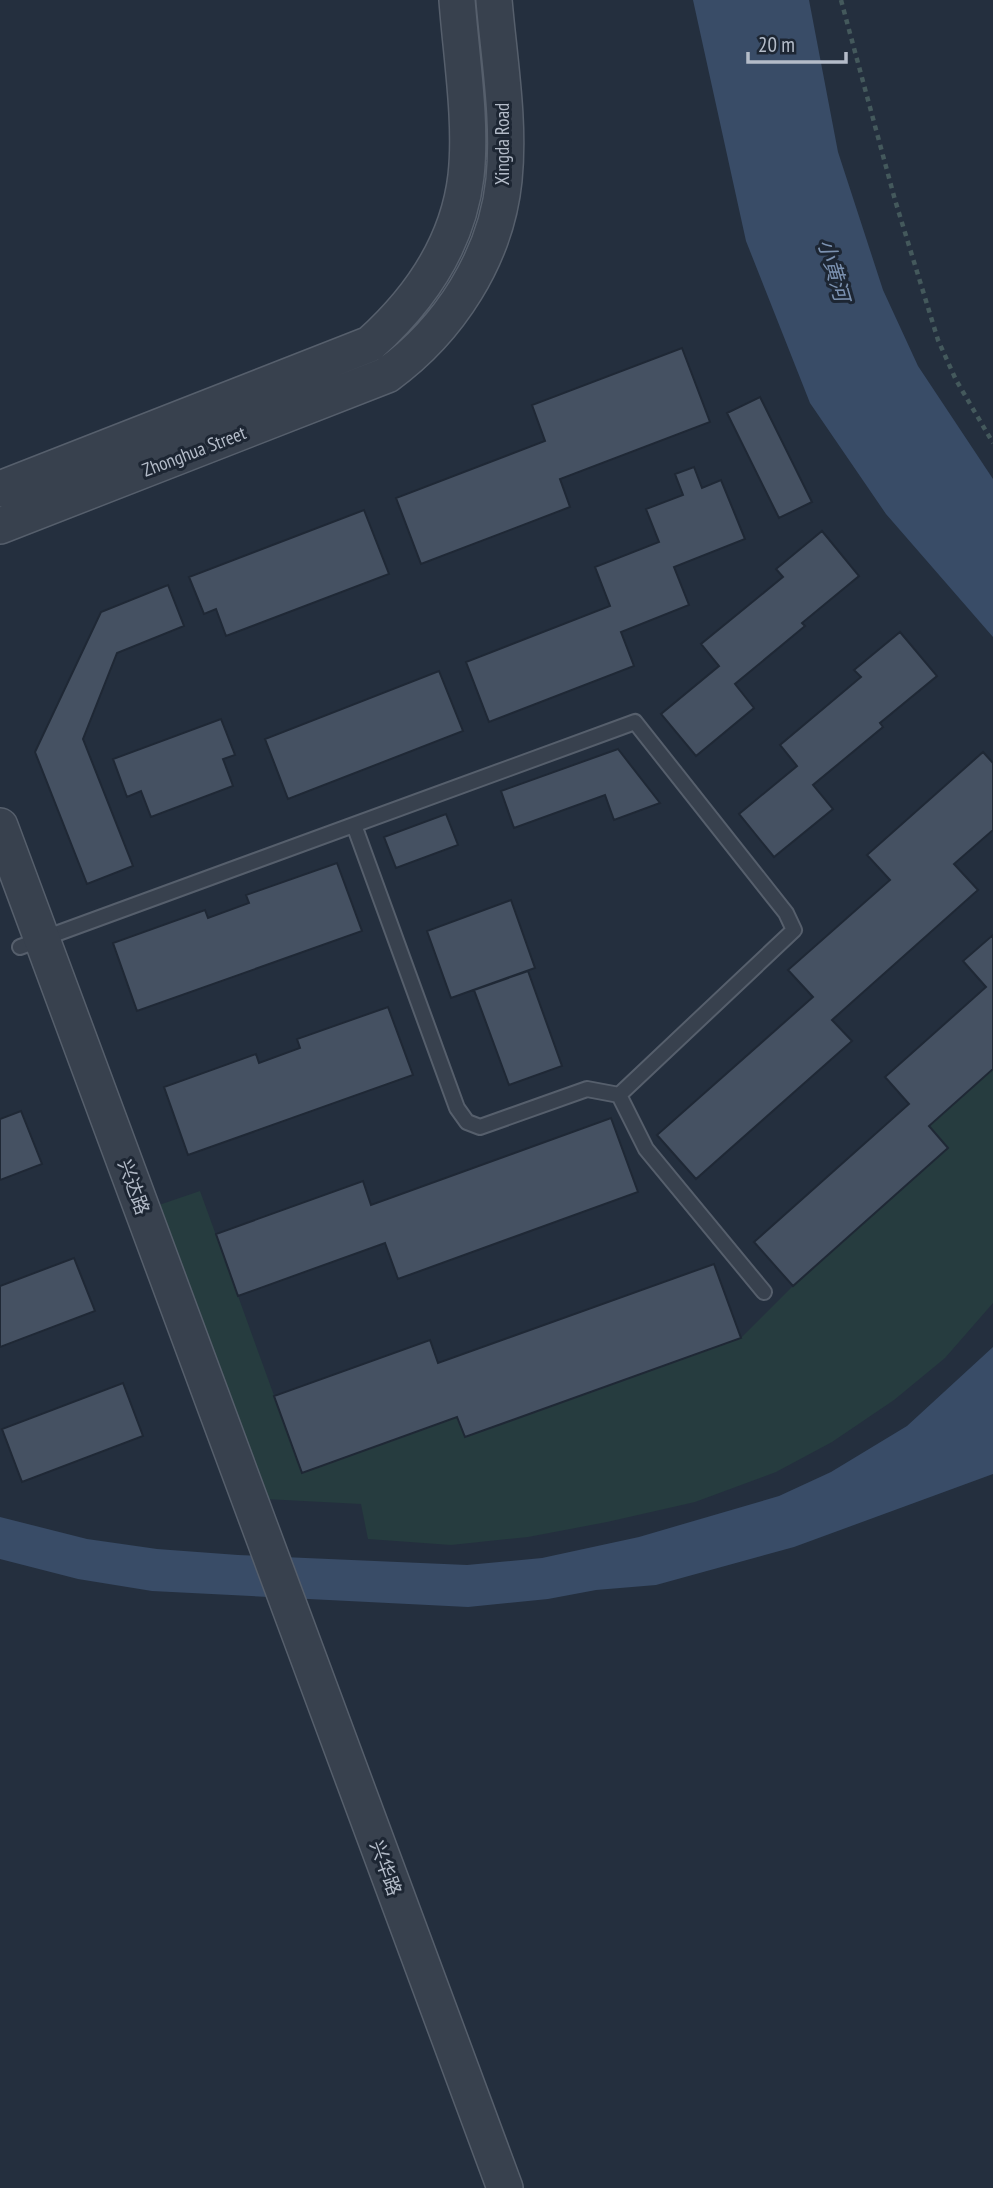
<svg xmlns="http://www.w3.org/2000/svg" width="993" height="2188" viewBox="0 0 993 2188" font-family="'PT Sans Narrow','Noto Sans SC',sans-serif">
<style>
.green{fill:#263c3f}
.water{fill:#394c67}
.building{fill:#455162;stroke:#1f2835;stroke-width:2}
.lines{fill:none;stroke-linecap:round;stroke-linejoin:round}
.service-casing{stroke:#565f6c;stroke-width:18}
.tertiary-casing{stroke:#565f6c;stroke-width:38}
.path{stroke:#44595c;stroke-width:4.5;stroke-dasharray:5 5;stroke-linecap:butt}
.service{stroke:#38414e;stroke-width:14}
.tertiary{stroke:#38414e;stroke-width:35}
.labels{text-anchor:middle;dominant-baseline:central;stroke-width:6;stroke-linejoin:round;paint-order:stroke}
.street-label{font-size:19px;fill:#b4bcc9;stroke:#1d2633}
.water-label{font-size:21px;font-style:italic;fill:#7c92b1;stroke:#1d2633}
</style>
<rect width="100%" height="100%" fill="#242f3e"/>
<path class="green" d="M993,1069V1303L945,1358L894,1400L832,1442L776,1472L695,1502L607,1522L528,1537L451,1545L368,1539L361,1504L265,1499L159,1205L200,1191L302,1473L457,1417L465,1437L741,1338L793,1286L948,1149L929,1126Z"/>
<path class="water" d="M693,0H809L838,152L883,290L918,366L993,479V637L886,514L810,403L746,241Z
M993,1347V1474L794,1547L656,1585L596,1590L548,1599L468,1607L152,1591L78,1579L0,1559V1517L87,1539L157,1549L238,1555L467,1565L542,1558L639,1537L779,1496L831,1472L907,1426Z"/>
<path class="building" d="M682,348L710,422L560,479L570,507L421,564L396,498L545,441L532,405Z
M760,397L812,502L779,518L727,413Z
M694,467L702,488L721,480L745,539L674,567L689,605L621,632L634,666L489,722L466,662L610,606L595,567L659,542L646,509L683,495L675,474Z
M364,510L389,574L226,636L216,609L204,614L189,577Z
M822,531L859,576L802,623L805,626L735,684L754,708L696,756L661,714L719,666L701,644L783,577L776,569Z
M168,585L184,626L117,653L83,739L133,866L87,884L35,752L101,612Z
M900,632L937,676L880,723L883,727L813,785L833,809L774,857L739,814L797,766L780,745L861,677L854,670Z
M439,671L463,731L288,799L265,739Z
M221,719L235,755L223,759L233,786L151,817L141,791L127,797L113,759Z
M618,749L660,803L614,820L605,795L514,828L501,791Z
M983,752L993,763V830L954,864L978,890L832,1020L852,1041L696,1179L657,1135L813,997L788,970L890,880L867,855Z
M446,814L458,845L396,868L384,837Z
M337,863L362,931L137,1011L113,943L205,910L208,918L249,903L246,895Z
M511,900L535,968L451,998L427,931Z
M993,935V1069L929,1126L948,1148L793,1286L754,1242L909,1104L885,1077L986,987L963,961Z
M528,971L562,1066L509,1085L474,990Z
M388,1007L413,1075L188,1155L164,1087L256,1054L259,1063L300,1048L297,1039Z
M21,1111L42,1164L0,1180V1119Z
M611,1118L638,1192L398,1279L385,1243L238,1296L216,1234L363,1181L371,1205Z
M74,1258L95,1311L0,1347V1286Z
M714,1264L741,1338L465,1437L457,1417L302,1473L274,1396L430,1340L438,1363Z
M123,1383L143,1436L22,1482L2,1429Z"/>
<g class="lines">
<defs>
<path id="service" d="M354,825L457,1108L467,1122L480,1127L587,1089L619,1095
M20,947L635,722L786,913L794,930L619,1095
M619,1095L646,1149L764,1292"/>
<path id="tertiary" d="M0,489L370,344C419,300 458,244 466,176C472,121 461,55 457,0
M0,526L387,375C449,330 496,258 504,180C510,121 499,59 494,0
M0,826L505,2188"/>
</defs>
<use href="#service" class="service-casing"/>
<use href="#tertiary" class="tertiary-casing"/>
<path class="path" d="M841,0L895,200L938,340L956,380L993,443"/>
<use href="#service" class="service"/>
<use href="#tertiary" class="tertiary"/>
</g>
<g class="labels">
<g class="street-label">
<text transform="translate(502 144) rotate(-90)">Xingda Road</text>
<text transform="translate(194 451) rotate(-21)">Zhonghua Street</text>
<text transform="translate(134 1187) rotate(70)">兴达路</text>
<text transform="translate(386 1868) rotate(70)">兴华路</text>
</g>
<g class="water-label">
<text transform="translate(834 270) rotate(74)">小黄河</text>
</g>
</g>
<path d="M748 52v10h98v-10" fill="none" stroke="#b4bcc9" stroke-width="3.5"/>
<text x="758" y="52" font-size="21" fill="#b4bcc9" stroke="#1d2633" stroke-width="5" paint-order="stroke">20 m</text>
</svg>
